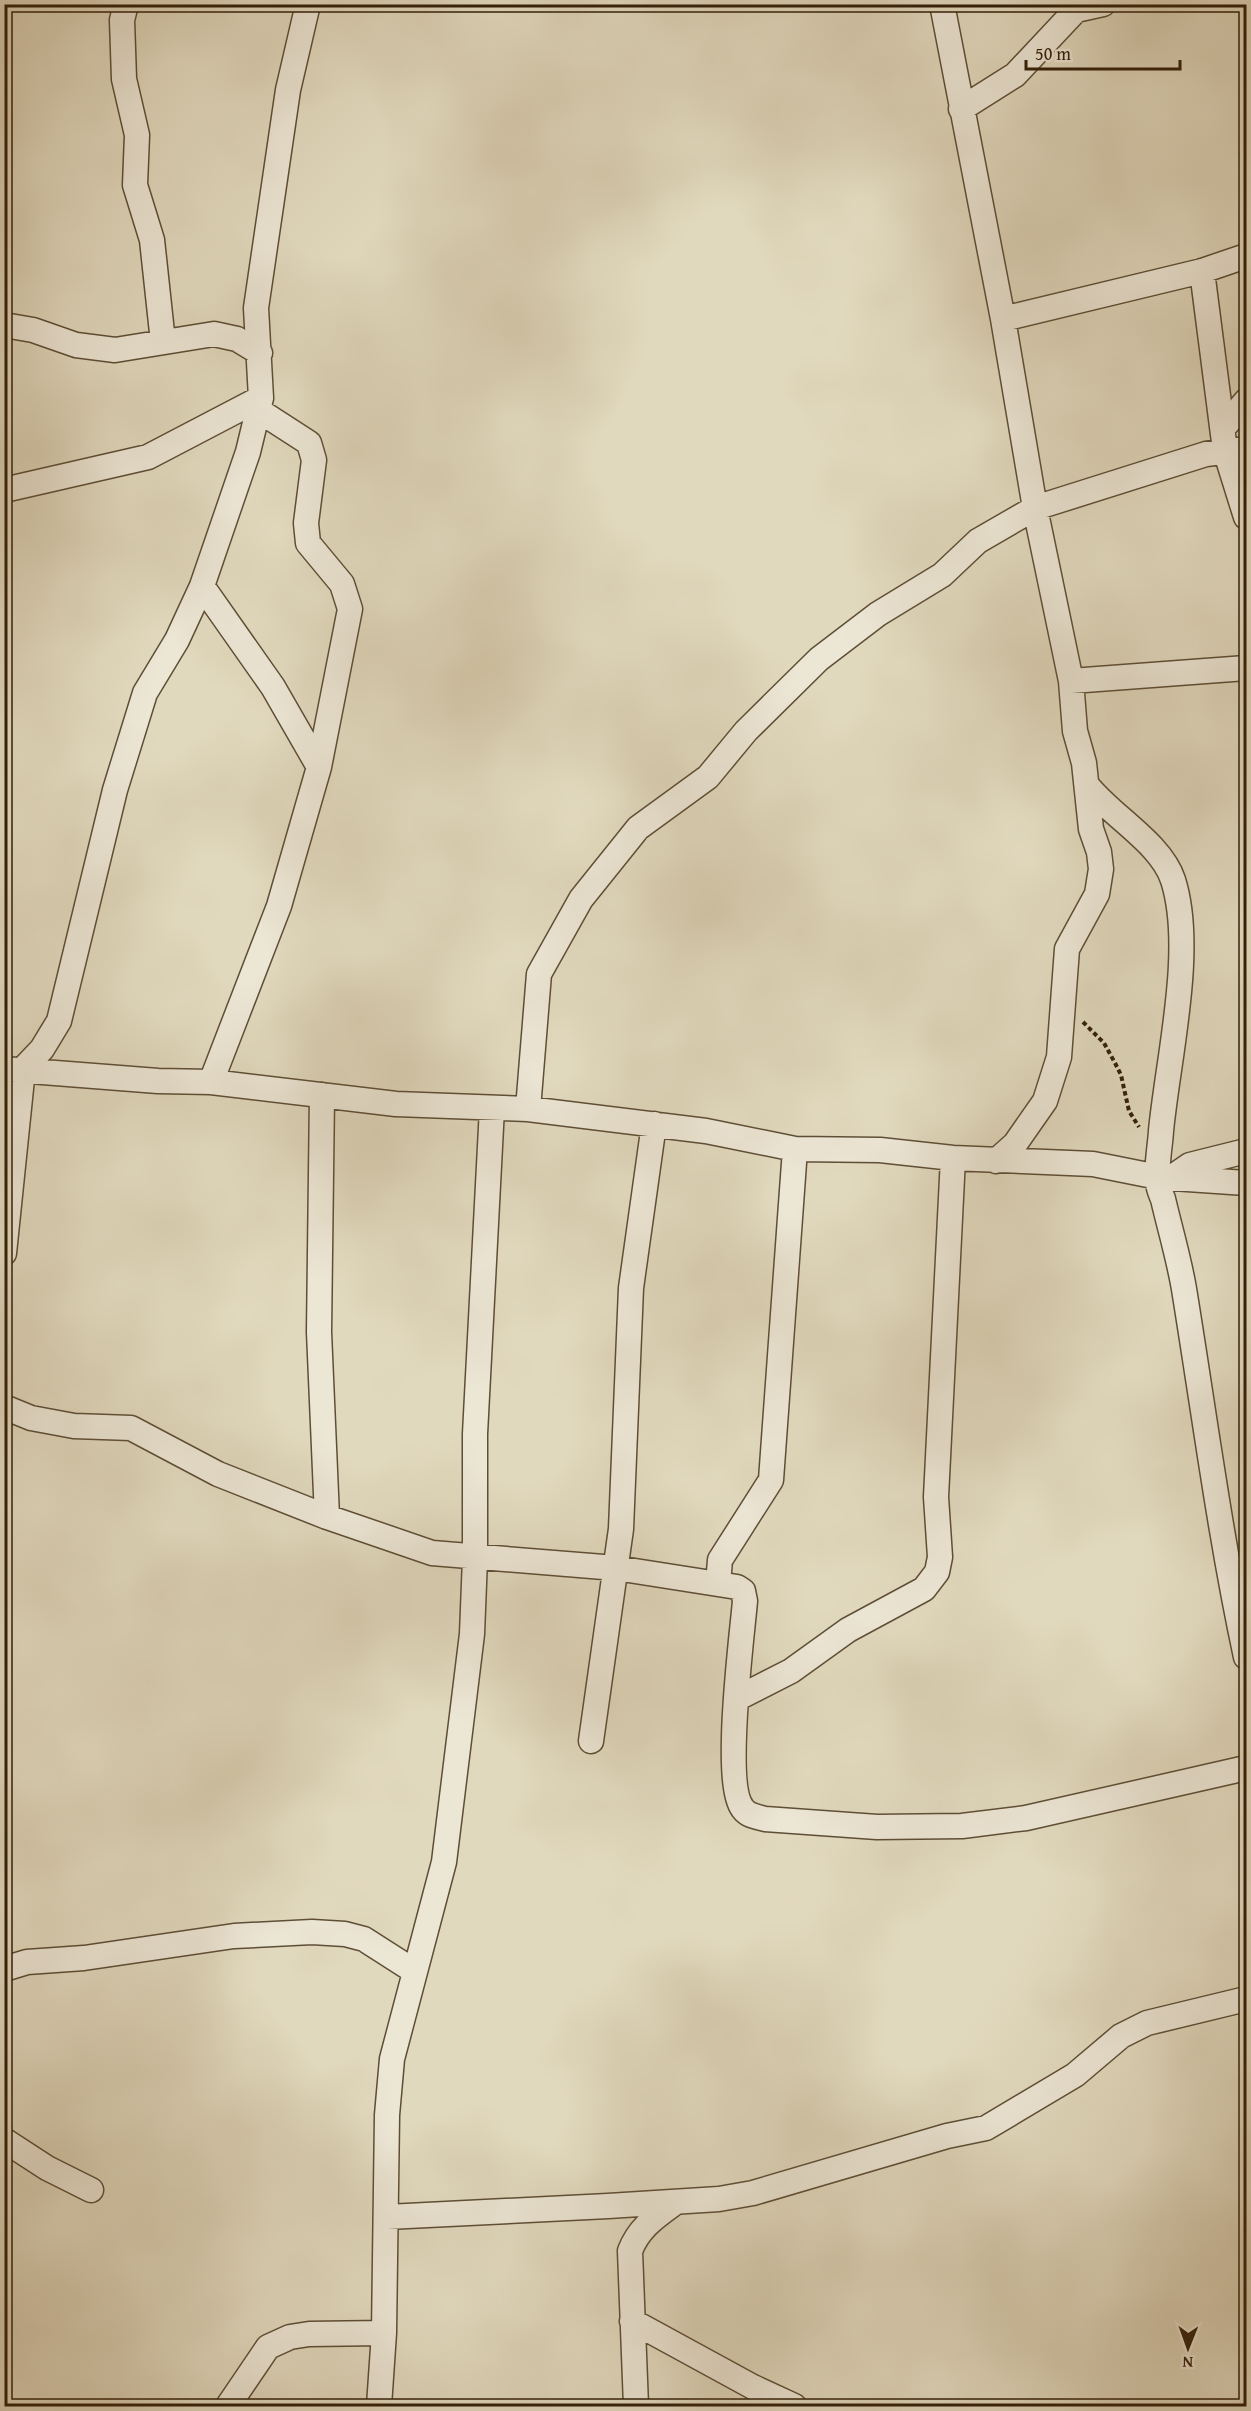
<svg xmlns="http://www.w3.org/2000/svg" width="1251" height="2411" viewBox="0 0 1251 2411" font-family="'Gentium Book Plus',serif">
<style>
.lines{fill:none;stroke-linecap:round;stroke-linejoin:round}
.street-casing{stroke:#5e4e36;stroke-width:27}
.path{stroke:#321f09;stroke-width:4;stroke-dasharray:4.5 3;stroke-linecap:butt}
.street{stroke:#ece6d5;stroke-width:24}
</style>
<rect width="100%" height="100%" fill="#e1d9be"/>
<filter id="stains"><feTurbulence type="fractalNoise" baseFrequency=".00333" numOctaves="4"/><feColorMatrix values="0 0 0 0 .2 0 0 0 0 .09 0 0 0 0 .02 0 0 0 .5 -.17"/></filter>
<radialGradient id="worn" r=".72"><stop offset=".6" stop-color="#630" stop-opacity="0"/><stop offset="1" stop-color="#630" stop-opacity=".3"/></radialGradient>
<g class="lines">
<defs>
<path id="street" d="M126,4L122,20L124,79L137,135L135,185L152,240L163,342
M942,4L1003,319L1035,508L1071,681L1075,731L1084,763L1091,829L1099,852L1101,869L1097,894L1067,949L1059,1057L1045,1101L1015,1144L996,1161
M961,109L1015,75L1076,10L1103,4
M1202,271L1225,450L1246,517
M1003,319L1202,271L1246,256
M4,325L33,330L76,345L115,350L214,334L237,339L260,353
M1224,427L1246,401
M4,490L148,457L261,398
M202,586L273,687L319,767
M1071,681L1246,668
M1087,785C1111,816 1161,843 1173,880C1195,949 1168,1058 1161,1131C1160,1148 1156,1165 1158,1182C1158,1188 1161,1194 1163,1199C1170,1229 1179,1259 1184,1289C1204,1412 1220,1536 1246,1657
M4,1069L158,1081L211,1082L396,1104L528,1109L706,1131L795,1149L880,1150L953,1158L1093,1164L1158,1177L1246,1183
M211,1082L279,906L319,767L350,609L342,584L308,543L306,523L314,460L309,443L258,410
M322,1095L319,1332L327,1517
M528,1109L539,974L581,899L638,828L708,777L746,731L819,659L878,614L942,575L978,541L1035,508L1206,454L1246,449
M1171,1178L1190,1165L1246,1151
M4,1253L23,1069L42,1049L59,1021L115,790L145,693L177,640L202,586L248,452L261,398L256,308L288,90L308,4
M4,1407L31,1418L74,1426L131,1428L218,1474L327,1517L432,1553L616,1568L737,1587L743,1591L745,1601C742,1636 722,1788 744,1810C749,1816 758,1817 765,1819L877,1827L962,1826L1026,1818L1246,1768
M718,1584L720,1560L771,1480L795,1149
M736,1699L791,1671L848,1630L924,1589L937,1572L940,1557L936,1497L953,1158
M591,1741L621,1529L631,1288L654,1124
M4,1969L27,1962L84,1958L234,1936L312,1932L345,1934L364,1939L414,1971
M4,2140L47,2168L91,2190
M387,2217L608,2206L719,2199L753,2193L947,2136L986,2128L1075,2075L1121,2036L1147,2023L1246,1999
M632,2321L753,2387L794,2406
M228,2406L268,2347L290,2337L309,2334L384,2333
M379,2406L384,2333L387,2115L392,2059L444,1862L472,1634L475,1558V1434L492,1108
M636,2406L630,2251C639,2227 657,2216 676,2202"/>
</defs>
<use href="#street" class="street-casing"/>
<path class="path" d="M1083,1022L1104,1043L1115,1063L1121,1075L1129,1111L1139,1127"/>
<use href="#street" class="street"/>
</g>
<rect width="1251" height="2411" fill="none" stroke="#e1d9be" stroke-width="24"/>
<rect x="6" y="6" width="1239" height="2399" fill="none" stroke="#321f09" stroke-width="3"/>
<rect x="12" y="12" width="1227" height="2387" fill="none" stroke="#321f09" stroke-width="1.5"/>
<g transform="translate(1188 2348) rotate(181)" stroke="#ece6d5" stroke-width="4.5" paint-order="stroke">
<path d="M0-4.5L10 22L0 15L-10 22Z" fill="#321f09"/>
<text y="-9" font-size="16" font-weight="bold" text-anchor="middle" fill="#321f09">N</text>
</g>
<path d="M1026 60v9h154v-9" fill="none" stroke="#321f09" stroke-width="3"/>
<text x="1035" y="60" font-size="18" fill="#321f09" stroke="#ece6d5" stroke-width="4.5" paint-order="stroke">50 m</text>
<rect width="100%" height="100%" filter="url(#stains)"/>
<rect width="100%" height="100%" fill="url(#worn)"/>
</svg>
